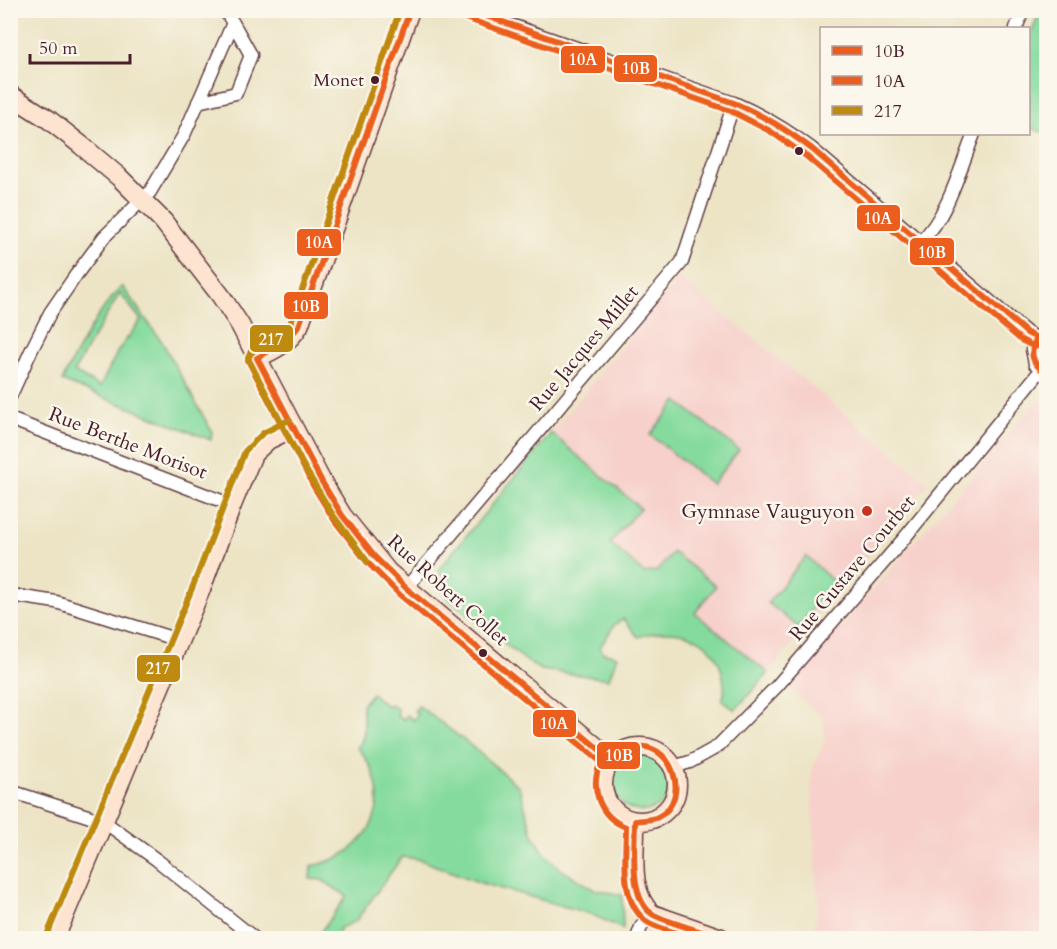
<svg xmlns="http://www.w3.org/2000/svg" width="1057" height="949" viewBox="0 0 1057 949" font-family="Cardo,serif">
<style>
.built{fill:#f7d0cb}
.green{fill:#85db9e;stroke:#687d64;stroke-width:1.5;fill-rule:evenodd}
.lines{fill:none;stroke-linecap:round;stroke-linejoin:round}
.street-casing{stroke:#623d42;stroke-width:15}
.secondary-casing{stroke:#623d42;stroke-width:21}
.street{stroke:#fff;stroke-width:12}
.secondary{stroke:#fde4d0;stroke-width:18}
.bus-1-casing{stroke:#fbf7ec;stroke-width:10}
.bus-2-casing{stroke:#fbf7ec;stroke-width:10}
.bus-3-casing{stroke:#fbf7ec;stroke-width:10}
.bus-1{stroke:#eb5e1d;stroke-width:6}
.bus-2{stroke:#eb5e1d;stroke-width:6}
.bus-3{stroke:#be8a0f;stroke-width:6}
.bus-dot{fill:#4a1f2b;stroke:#fbf7ec;stroke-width:2}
.poi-dot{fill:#c8321e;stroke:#fbf7ec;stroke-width:2}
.labels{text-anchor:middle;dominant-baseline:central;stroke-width:5;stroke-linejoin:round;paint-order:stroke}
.bus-label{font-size:18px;fill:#4a1f2b;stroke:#fbf7ec;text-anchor:end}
.street-label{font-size:20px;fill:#4a1f2b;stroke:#fbf7ec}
.poi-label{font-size:20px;fill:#4a1f2b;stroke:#fbf7ec;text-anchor:end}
.line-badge{stroke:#fbf7ec;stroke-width:2}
.badge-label{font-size:16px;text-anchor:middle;font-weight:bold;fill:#fff}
</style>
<rect width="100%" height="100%" fill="#fbf7ec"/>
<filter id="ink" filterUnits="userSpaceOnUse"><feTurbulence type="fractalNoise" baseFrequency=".0167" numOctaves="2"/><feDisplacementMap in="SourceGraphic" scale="12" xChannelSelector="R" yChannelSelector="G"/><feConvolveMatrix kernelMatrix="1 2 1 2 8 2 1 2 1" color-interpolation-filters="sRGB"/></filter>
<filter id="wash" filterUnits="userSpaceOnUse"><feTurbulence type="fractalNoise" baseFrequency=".008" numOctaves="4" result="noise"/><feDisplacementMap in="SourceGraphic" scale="24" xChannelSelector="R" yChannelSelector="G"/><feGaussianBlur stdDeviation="1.35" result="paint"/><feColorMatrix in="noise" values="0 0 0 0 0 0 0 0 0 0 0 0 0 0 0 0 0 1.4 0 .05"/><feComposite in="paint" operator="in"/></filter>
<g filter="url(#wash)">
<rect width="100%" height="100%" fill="#ece4c5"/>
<path class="built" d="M679,277L929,483L768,673L694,613L716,586L673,552L657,571L644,574L609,543L640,508L551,433Z
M1046,398V938H812L818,906L811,782L813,767L825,740L823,719L788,687L1037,401Z
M654,919L709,938H642Z"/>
<path class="green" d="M1040,10L1046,11V134L1029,127V40Z
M122,286L162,342L212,432L211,440L62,381C79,347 96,314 122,286ZM120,293L141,320L118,351L100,387L74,372L88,346Z
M677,401L739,450L712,484L650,435Z
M551,433L640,508L610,543L644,573L657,571L673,552L716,586L695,613L768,673L735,710L722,700C726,693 724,685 723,677C716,634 674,625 638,637L624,619L615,624L600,647L602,652L617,656L609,679L541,670L529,663L447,598L439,569Z
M806,556L834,582L798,627L768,603Z
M372,693L386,706L391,704L398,710L397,715L403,720L407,715L413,720L418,714L414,711L419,706L469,744L519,787L533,835L545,854L560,869L594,889L622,895L623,929L591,914L481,883L418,859L402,857L356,921L340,928L334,938H316L347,896L322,880L310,879L311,866C372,855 400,797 357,747C368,737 363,719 362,705Z
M612 781a30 30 0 1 1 60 0a30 30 0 1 1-60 0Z"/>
</g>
<g filter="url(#ink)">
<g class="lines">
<defs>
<path id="street" d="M468,10L734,103C764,116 786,129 812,149L1027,333L1037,338
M1016,28L1023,10
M198,102L236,93L251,55L233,23
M921,241C948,216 960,168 974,134
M1046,372L1035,364L1032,349L1037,338L1046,333
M10,397L31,351L50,313L76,275L104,237L150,192L184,135L233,23L225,10
M10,419L232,505
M406,588L682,262L734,103
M10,595L56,602L178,640
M673,767L690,762L717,747L777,686L902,541L1041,370
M10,791L103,821L157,860L254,938
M637,938L641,927L652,914"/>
<path id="secondary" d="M10,95L48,119L81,145L119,177L163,221L221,296L240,325L322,482L342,515L388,572L612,760
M257,358C274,350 289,343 299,326L410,10
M603 784a37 37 0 1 1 74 0a37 37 0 1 1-74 0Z
M635,821C636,851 627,891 652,914L721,938
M55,938L201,589L232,505L253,454L268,440L293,428"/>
</defs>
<use href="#street" class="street-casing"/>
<use href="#secondary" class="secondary-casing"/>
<use href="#street" class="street"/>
<use href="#secondary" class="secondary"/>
<defs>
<path id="bus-1" d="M410,10L299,326L286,341L257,358L322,482L342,515L374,556L406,588L612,760C618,756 626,750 632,748C671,737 693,799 658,817C652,820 642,820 635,821C635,846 628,901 654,915C672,924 701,931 721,938
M469,10L734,103C766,117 784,128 812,149L1027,333L1037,338C1029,352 1031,364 1046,372"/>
<path id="bus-2" d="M400,10L291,322L276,338L251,351L248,360L314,487L335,521L367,562L400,595L601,762C589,787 599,817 626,827C626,857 619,900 646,921C657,929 682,934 695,938
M465,18L731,111L770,131L806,156L1021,340L1035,347L1046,343"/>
<path id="bus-3" d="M367,561L333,515L303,465L248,358C251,347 280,338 291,322L400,10
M47,935L193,586L245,451L263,433L289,420"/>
</defs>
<use href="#bus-1" class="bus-1-casing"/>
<use href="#bus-2" class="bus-2-casing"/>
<use href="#bus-3" class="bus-3-casing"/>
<use href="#bus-1" class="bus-1"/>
<use href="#bus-2" class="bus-2"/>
<use href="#bus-3" class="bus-3"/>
</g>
</g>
<g class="bus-dot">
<circle cx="375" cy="80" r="5"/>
<circle cx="799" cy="151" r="5"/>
<circle cx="483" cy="653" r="5"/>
</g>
<circle class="poi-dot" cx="867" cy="511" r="6"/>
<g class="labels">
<g class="bus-label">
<text x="364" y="80">Monet</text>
</g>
<g class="street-label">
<text transform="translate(584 348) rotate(-50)">Rue Jacques Millet</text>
<text transform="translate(128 443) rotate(21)">Rue Berthe Morisot</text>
<text transform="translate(852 568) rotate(-50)">Rue Gustave Courbet</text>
<text transform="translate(448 590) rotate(42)">Rue Robert Collet</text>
</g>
<g class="poi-label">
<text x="855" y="511">Gymnase Vauguyon</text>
</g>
</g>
<g class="line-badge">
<rect x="560" y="45" width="46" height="29" rx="6" fill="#eb5e1d"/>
<rect x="613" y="54" width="45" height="29" rx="6" fill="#eb5e1d"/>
<rect x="856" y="204" width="45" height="28" rx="6" fill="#eb5e1d"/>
<rect x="296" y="228" width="46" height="29" rx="6" fill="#eb5e1d"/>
<rect x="909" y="237" width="46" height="29" rx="6" fill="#eb5e1d"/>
<rect x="283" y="291" width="46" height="29" rx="6" fill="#eb5e1d"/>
<rect x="249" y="324" width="45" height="29" rx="6" fill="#be8a0f"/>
<rect x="136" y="654" width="45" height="29" rx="6" fill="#be8a0f"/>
<rect x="532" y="709" width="45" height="29" rx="6" fill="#eb5e1d"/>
<rect x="596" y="741" width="45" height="29" rx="6" fill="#eb5e1d"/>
</g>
<g class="badge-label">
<text x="583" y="65">10A</text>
<text x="636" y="74">10B</text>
<text x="878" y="224">10A</text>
<text x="319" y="248">10A</text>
<text x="932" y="258">10B</text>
<text x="306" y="312">10B</text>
<text x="271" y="345">217</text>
<text x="158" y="674">217</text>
<text x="554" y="729">10A</text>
<text x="619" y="761">10B</text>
</g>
<rect width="1057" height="949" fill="none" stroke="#fbf7ec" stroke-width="36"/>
<rect x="820" y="27" width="210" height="108" fill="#fbf7ec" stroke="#b4a19f" stroke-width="1.5"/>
<rect x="832" y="46" width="30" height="9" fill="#eb5e1d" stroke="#b4a19f" stroke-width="1.5"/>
<text x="874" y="57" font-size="18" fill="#4a1f2b">10B</text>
<rect x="832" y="76" width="30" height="9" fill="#eb5e1d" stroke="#b4a19f" stroke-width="1.5"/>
<text x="874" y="87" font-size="18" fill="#4a1f2b">10A</text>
<rect x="832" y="106" width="30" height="9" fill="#be8a0f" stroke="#b4a19f" stroke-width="1.5"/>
<text x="874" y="117" font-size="18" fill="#4a1f2b">217</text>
<path d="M30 54v9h100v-9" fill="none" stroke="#4a1f2b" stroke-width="3"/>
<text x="39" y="54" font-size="18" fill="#4a1f2b" stroke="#fbf7ec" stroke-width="4.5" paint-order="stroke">50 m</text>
</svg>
